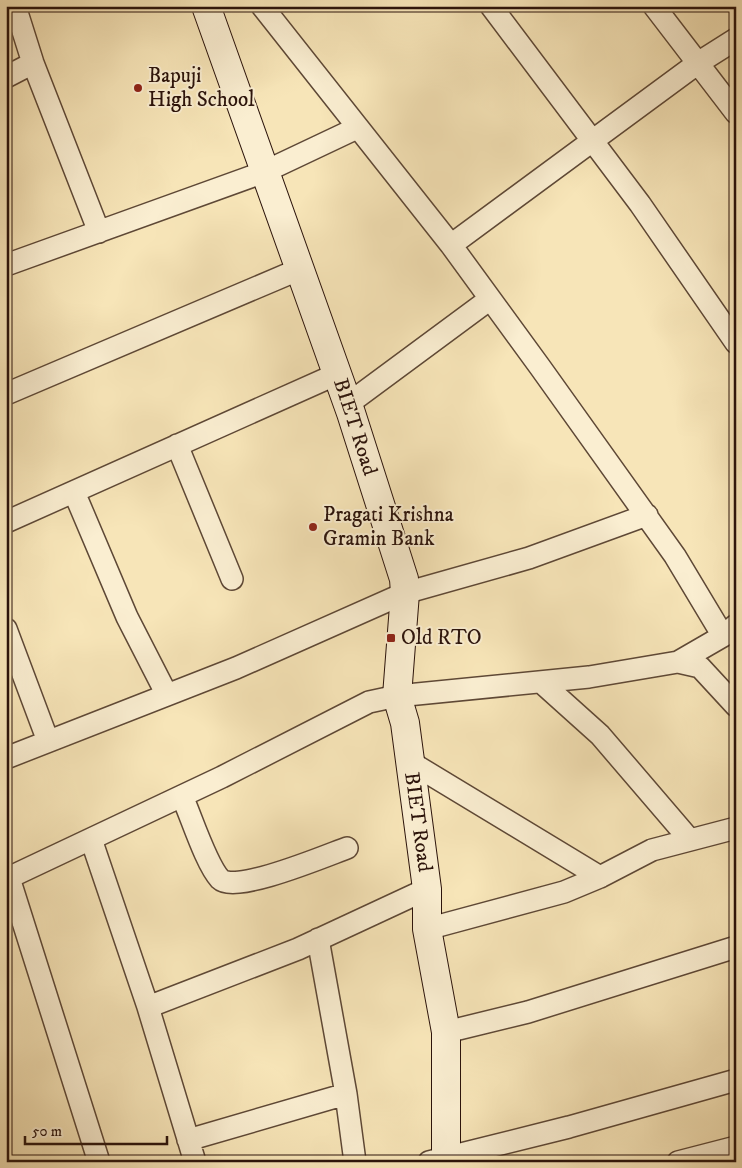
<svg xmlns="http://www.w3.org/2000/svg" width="742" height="1168" viewBox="0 0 742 1168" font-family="'IM FELL DW Pica',serif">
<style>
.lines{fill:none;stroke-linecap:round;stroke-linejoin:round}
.street-casing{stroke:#5e4836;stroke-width:24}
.secondary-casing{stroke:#2b130b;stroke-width:30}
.street{stroke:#faeed1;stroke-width:21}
.secondary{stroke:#faeed1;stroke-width:28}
.poi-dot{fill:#8f2418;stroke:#faeed1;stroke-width:2}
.labels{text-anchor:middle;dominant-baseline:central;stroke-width:4;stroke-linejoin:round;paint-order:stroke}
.poi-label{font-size:21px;fill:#2b130b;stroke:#faeed1;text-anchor:start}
.street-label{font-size:21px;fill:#2b130b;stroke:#faeed1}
</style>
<rect width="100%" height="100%" fill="#f7e5b8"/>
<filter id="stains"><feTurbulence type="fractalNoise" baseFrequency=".004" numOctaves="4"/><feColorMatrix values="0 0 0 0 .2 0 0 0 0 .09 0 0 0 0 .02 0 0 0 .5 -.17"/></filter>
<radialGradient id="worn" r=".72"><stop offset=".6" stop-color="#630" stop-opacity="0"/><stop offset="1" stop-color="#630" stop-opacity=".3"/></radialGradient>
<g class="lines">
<defs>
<path id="street" d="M15,6L33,63L99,232
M262,6L451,245L540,367L675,556L723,636
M491,6L640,204L736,343
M654,6L736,113
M6,77L33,63
M451,245L698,63L736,39
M6,265L264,172L357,128
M6,394L300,269
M348,404L490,299
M177,445L232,579
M74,492L127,617L167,695
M6,522L337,374
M6,629L48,741
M678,662L700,667L736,706
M541,682L600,735L690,840
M6,758L236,668L405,593L529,558L647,515
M410,762L600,877
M182,796C191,816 206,864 220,879C235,894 325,856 347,848
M91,839L148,1007L298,949L427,889
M9,878L99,1162
M6,879L222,777L369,702L397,696L589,677L678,662L723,636L736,625
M427,929L564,892L600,877L652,850L736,828
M318,939L346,1094L355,1162
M148,1007L195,1162
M446,1032L528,1012L736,947
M188,1140L346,1094
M429,1162L569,1127L736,1080
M678,1162L736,1147"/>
<path id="secondary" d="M206,6L351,413L404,579L405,593L397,696L405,723L427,889V929L446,1032V1162"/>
</defs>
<use href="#street" class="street-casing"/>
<use href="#secondary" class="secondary-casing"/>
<use href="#street" class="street"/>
<use href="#secondary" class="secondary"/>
</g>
<g class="poi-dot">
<circle cx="138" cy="88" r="5"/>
<circle cx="313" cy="527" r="5"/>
<rect x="386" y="633" width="10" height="10" rx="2.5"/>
</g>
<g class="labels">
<g class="poi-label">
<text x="148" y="76">Bapuji<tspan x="148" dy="24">High School</tspan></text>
<text x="323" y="515">Pragati Krishna<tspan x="323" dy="24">Gramin Bank</tspan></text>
<text x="401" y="638">Old RTO</text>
</g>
<g class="street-label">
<text transform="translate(355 427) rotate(72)">BIET Road</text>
<text transform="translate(418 822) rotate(82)">BIET Road</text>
</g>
</g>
<rect width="742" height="1168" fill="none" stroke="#f7e5b8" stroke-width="25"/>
<rect x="8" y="8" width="727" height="1153" fill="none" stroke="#2b130b" stroke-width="2.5"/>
<rect x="12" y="12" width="717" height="1143" fill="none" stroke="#2b130b"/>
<path d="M25 1136v8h142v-8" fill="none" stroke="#2b130b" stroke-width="2.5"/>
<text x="32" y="1136" font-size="15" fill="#2b130b" stroke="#faeed1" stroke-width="4" paint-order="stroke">50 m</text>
<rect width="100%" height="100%" filter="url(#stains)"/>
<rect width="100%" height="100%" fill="url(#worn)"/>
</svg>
